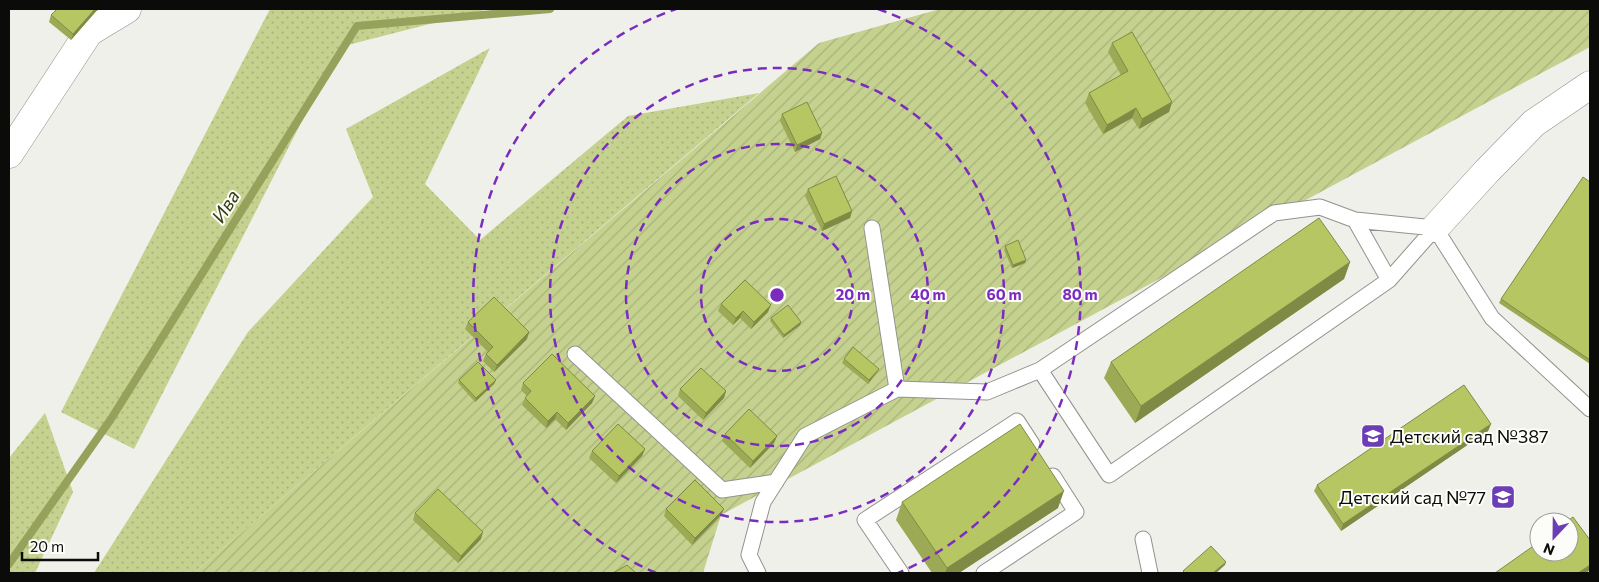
<svg xmlns="http://www.w3.org/2000/svg" width="1599" height="582" viewBox="0 0 1599 582" font-family="Commissioner,sans-serif">
<style>
.grass{fill:url(#grass-dots)}
.garden{fill:url(#garden-furrows)}
.lines{fill:none;stroke-linecap:round;stroke-linejoin:round}
.stream{stroke:#96a15b;stroke-width:8}
.lane-casing{stroke:#92938e;stroke-width:17}
.street-casing{stroke:#92938e;stroke-width:29}
.lane{stroke:#fff;stroke-width:15}
.street{stroke:#fff;stroke-width:28}
.wall{fill:#9daa55}
.shaded-wall{fill:#7f8b45}
.building{fill:#b6c663;stroke:#7f8b45}
.ring{fill:none;stroke:#7b2cbf;stroke-width:2.5;stroke-dasharray:9 6}
.labels{text-anchor:middle;dominant-baseline:central;stroke-width:4;stroke-linejoin:round;paint-order:stroke}
.poi-label{font-size:18px;fill:#0b0c0a;stroke:#fcfdf8;text-anchor:start}
.water-label{font-size:19px;font-style:italic;fill:#363d13;stroke:#fcfdf8}
.centre{fill:#7b2cbf;stroke:#fcfdf8;stroke-width:2.5}
.ring-label{font-size:15px;text-anchor:middle;font-weight:bold;fill:#7b2cbf;stroke:#fcfdf8;stroke-width:4;stroke-linejoin:round;paint-order:stroke}
</style>
<defs>
<pattern id="grass-dots" width="8" height="8" patternUnits="userSpaceOnUse" patternTransform="scale(1.25)"><rect width="8" height="8" fill="#c5d18e"/><path d="M2 2h.1M6 6h.1" fill="none" stroke="#a8b279" stroke-width="1.8" stroke-linecap="round"/></pattern>
<pattern id="garden-furrows" width="10" height="10" patternUnits="userSpaceOnUse" patternTransform="scale(1.25)"><rect width="10" height="10" fill="#c5d18e"/><path d="M-1 1l2-2M0 10L10 0M9 11l2-2" fill="none" stroke="#a8b279"/></pattern>
</defs>
<rect width="100%" height="100%" fill="#eff0ea"/>
<path class="grass" d="M270,9H488L340,47L134,449L61,412Z
M490,48L425,184L480,240L628,116L759,93L194,573H94L248,332L373,197L346,129Z
M45,413L73,492L35,573H9V458Z"/>
<path class="garden" d="M940,9H1590V47L721,515L703,573H194L819,43Z"/>
<g class="lines">
<path class="stream" d="M9,564L111,419L357,26L550,9"/>
<defs>
<path id="lane" d="M1355,220L1435,228
M872,228L897,389
M1435,228L1492,318L1590,409
M575,354L722,490L776,482
M1040,370L1109,475L1389,280L1435,228
M1143,539L1150,573
M758,573L749,555L763,502L805,436L897,389L987,392L1040,370L1274,213L1320,207L1355,220L1389,280
M901,573L865,520L1017,421L1032,444
M984,573L1076,512L1053,476"/>
<path id="street" d="M9,154L89,32L127,9
M1435,228L1487,171L1534,123L1590,85"/>
</defs>
<use href="#lane" class="lane-casing"/>
<use href="#street" class="street-casing"/>
<use href="#lane" class="lane"/>
<use href="#street" class="street"/>
</g>
<path class="wall" d="M57,9H98L71,40L49,22L51,15Z
M1112,43L1172,102L1169,112L1139,129L1132,118L1103,134L1085,103L1089,93L1121,75L1108,52Z
M782,114L822,133L820,139L795,152L780,121Z
M1590,182V364L1499,303L1501,299Z
M808,189L852,211L850,218L822,231L805,196Z
M1005,246L1025,263L1012,268L1004,250Z
M1350,262L1344,279L1135,423L1104,378L1111,362Z
M721,304L768,312L751,329L740,318L733,325L718,311Z
M771,318L801,322L800,325L783,338L770,321Z
M468,322L527,339L494,372L483,361L486,354L488,352L465,329Z
M844,359L879,369L877,372L868,384L842,363Z
M459,380H496L494,384L475,402L458,383Z
M523,383L595,396L592,403L566,430L555,419L546,428L522,405L525,398L527,396L521,390Z
M680,389L726,391L724,398L703,420L678,396Z
M1491,424L1488,431L1341,531L1314,491L1317,485Z
M725,434L777,436L774,443L750,468L722,441Z
M645,449L642,456L616,483L589,458L592,451Z
M902,502L1058,508L959,573H932L896,520Z
M666,509H724L721,515L692,545L664,516Z
M415,513L481,539L458,563L413,520Z"/>
<path class="shaded-wall" d="M95,9H98L71,40L73,34Z
M1172,102L1169,112L1139,129L1142,119Z
M1136,108L1132,118L1103,134L1107,125Z
M822,133L820,139L795,152L797,145Z
M852,211L850,218L822,231L824,224Z
M1026,260L1025,263L1012,268L1013,265Z
M1350,262L1344,279L1135,423L1141,406Z
M771,305L768,312L751,329L754,322Z
M743,311L740,318L733,325L736,318Z
M801,322L800,325L783,338L784,335Z
M529,332L527,339L494,372L497,365Z
M879,369L877,372L868,384L869,380Z
M496,380L494,384L475,402L476,398Z
M726,391L724,398L703,420L706,413Z
M595,396L592,403L566,430L568,423Z
M557,412L555,419L546,428L548,421Z
M1491,424L1488,431L1341,531L1343,524Z
M777,436L774,443L750,468L753,461Z
M645,449L642,456L616,483L619,476Z
M1064,491L1058,508L959,573H945L947,568Z
M724,509L721,515L692,545L695,538Z
M483,532L481,539L458,563L461,556Z
M1226,562L1225,565L1216,573H1213Z
M1590,565V570L1586,573H1578Z"/>
<path class="building" d="M57,9H95L73,34L51,15Z
M1132,32L1172,102L1142,119L1136,108L1107,125L1089,93L1128,71L1112,43Z
M807,102L822,133L797,145L782,114Z
M836,176L852,211L824,224L808,189Z
M1583,177L1590,182V360L1501,299Z
M1319,218L1350,262L1141,406L1111,362Z
M1018,240L1026,260L1013,265L1005,246Z
M745,280L771,305L754,322L743,311L736,318L721,304Z
M494,297L529,332L497,365L486,354L493,347L468,322Z
M788,305L801,322L784,335L771,318Z
M853,347L879,369L869,380L844,359Z
M552,354L595,396L568,423L557,412L548,421L525,398L531,391L523,383Z
M478,362L496,380L476,398L459,380Z
M701,368L726,391L706,413L680,389Z
M1464,385L1491,424L1343,524L1317,485Z
M749,409L777,436L753,461L725,434Z
M618,424L645,449L619,476L592,451Z
M1020,424L1064,491L947,568L902,502Z
M695,480L724,509L695,538L666,509Z
M438,489L483,532L461,556L415,513Z
M1573,517L1590,540V565L1578,573H1495L1539,542V552H1569V522H1566Z
M1211,546L1226,562L1213,573H1185L1183,571Z
M627,565L636,573H613Z"/>
<g class="ring">
<circle cx="777" cy="295" r="76"/>
<circle cx="777" cy="295" r="151"/>
<circle cx="777" cy="295" r="227"/>
<path d="M656 573A303 303 0 0 1 676 9M878 9A303 303 0 0 1 898 573"/>
</g>
<defs>
<symbol id="school-square" viewBox="-11 -11 22 22"><rect x="-9" y="-9" width="18" height="18" rx="4" fill="#6c3eb5" stroke="#fcfdf8"/><path d="M0-5L7-2L0 1L-7-2ZM-4 1L0 2.5L4 1V4Q0 6-4 4Z" fill="#fff"/></symbol>
</defs>
<g fill-rule="evenodd">
<use href="#school-square" x="1359" y="422" width="28" height="28"/>
<use href="#school-square" x="1489" y="483" width="28" height="28"/>
</g>
<g class="labels">
<g class="poi-label">
<text x="1390" y="436">Детский сад №387</text>
<text x="1486" y="497" text-anchor="end">Детский сад №77</text>
</g>
<g class="water-label">
<text transform="translate(225 206) rotate(-58)">Ива</text>
</g>
</g>
<circle cx="777" cy="295" r="8" class="centre"/>
<g class="ring-label">
<text x="853" y="300">20 m</text>
<text x="928" y="300">40 m</text>
<text x="1004" y="300">60 m</text>
<text x="1080" y="300">80 m</text>
</g>
<rect width="1599" height="582" fill="none" stroke="#0b0c0a" stroke-width="20"/>
<g transform="translate(1554 537) rotate(202)"><circle r="24" fill="#fcfdf8" stroke="#9c9d99"/>
<path d="M0-4L9 19L0 12L-9 19Z" fill="#6c3eb5"/>
<text y="-8" font-size="14" font-weight="bold" text-anchor="middle" fill="#0b0c0a">N</text>
</g>
<path d="M22 552v8h76v-8" fill="none" stroke="#0b0c0a" stroke-width="2.5"/>
<text x="30" y="552" font-size="15" fill="#0b0c0a" stroke="#fcfdf8" stroke-width="4" paint-order="stroke">20 m</text>
</svg>
